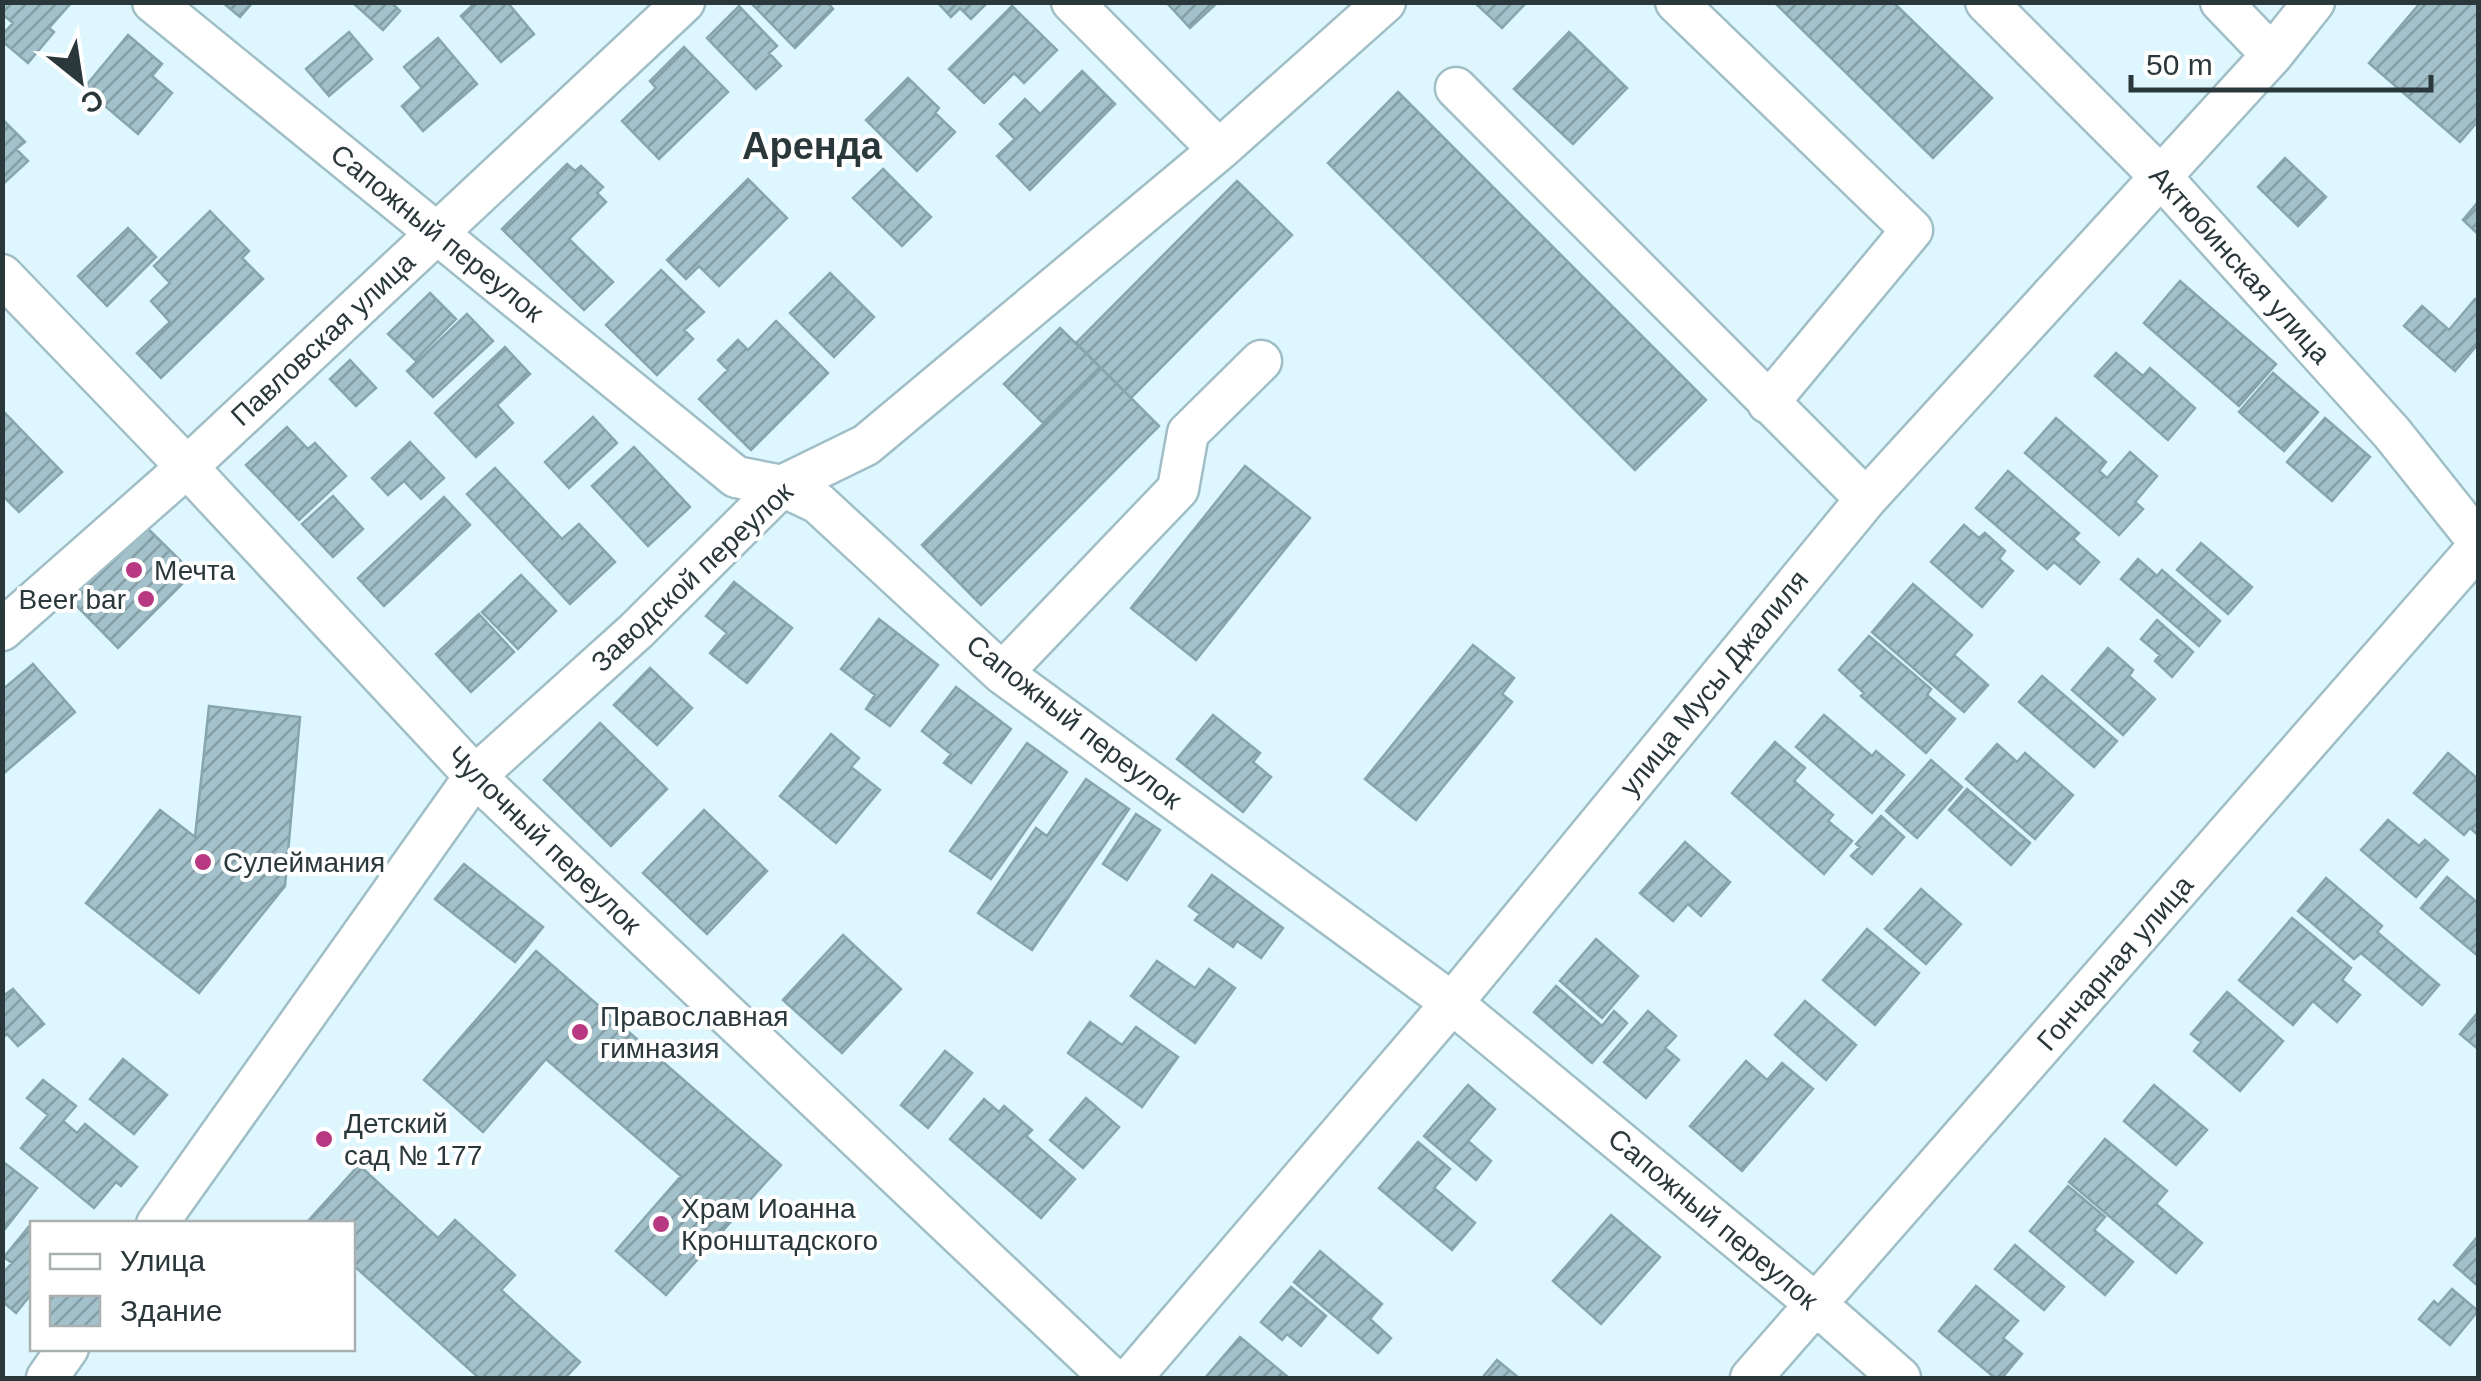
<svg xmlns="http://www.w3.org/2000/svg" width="2481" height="1381" viewBox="0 0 2481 1381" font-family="Helvetica,sans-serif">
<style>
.building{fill:url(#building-hatch);stroke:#87a5ad;stroke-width:2.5}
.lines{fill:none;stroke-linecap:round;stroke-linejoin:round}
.minor-casing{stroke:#9fbec6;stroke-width:45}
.minor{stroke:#fff;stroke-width:40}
.poi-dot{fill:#b93882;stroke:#fff;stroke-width:4}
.labels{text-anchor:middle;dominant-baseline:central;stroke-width:8;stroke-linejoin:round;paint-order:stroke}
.street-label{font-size:28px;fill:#2b383b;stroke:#fff}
.poi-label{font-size:28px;fill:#2b383b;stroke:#fff;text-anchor:start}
.district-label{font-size:38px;font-weight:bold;fill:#2b383b;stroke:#fff}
</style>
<defs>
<pattern id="building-hatch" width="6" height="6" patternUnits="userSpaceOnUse" patternTransform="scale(2.5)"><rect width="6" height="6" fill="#a3c1ca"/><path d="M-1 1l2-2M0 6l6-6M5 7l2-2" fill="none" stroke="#859ea5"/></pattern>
</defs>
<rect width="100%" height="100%" fill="#def7fe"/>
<path class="building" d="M2,2H70L71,3L49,28L54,32L28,63L2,41V35L13,23L2,14Z
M222,2H253L240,17Z
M352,2H391L400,11L383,30Z
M476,2H507L534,34L501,62L461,16Z
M750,2H827L833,9L795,48Z
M937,2H988L971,19L960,8L951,17Z
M1166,2H1218L1190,28Z
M1474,2H1527L1502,28Z
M1774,2H1893L1992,98L1933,158Z
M2421,2H2478V121L2460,142L2369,63Z
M739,6L777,46L769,53L781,66L756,89L707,38Z
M1012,6L1057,50L1024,83L1014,73L984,103L949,69Z
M349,32L372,59L329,96L306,69Z
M1569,32L1627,88L1573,144L1514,89Z
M128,35L162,64L152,76L172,93L138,134L84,88Z
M438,38L477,84L423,131L402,106L422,88L404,67Z
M684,47L728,92L659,159L622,121L656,88L650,81Z
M1082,71L1115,104L1030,190L997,156L1015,139L1000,124L1025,99L1040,114Z
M908,78L939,108L935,113L955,132L917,171L866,120Z
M1398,92L1706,400L1635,470L1328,163Z
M2,119L25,142L16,149L28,161L2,185Z
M2285,158L2326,197L2298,226L2258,187Z
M567,164L575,171L581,166L603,187L597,193L606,202L569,239L613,282L584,310L502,229Z
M883,169L931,217L902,246L853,198Z
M748,179L787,218L719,286L699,266L686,279L667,260Z
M1237,181L1292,235L1131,398L1076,343Z
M2478,202V234L2463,220Z
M210,211L249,251L242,258L263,279L161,378L137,353L170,322L151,301L170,283L154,266Z
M128,228L156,257L107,306L78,276Z
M661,270L704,312L684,330L693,339L657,375L606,325Z
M830,273L874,317L834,357L790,313Z
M2180,281L2276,364L2239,406L2144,323Z
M430,293L456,319L415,360L388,334Z
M2475,299L2478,302V344L2455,371L2404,326L2422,306L2449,330Z
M467,314L493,341L433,397L407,371Z
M776,321L828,373L751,450L699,399L728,370L718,360L738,340L748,350Z
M1060,328L1100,367L1043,423L1004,384Z
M505,347L530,374L497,405L513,423L476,457L435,413Z
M2116,353L2143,376L2150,368L2195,408L2168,440L2095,376Z
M350,360L376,388L356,406L330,379Z
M1100,367L1159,426L981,605L922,545Z
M2273,373L2318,412L2284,451L2239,412Z
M3,411L62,472L19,512L2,495Z
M593,417L617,443L569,488L545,462Z
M2056,418L2106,462L2099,471L2107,478L2130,452L2157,476L2135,502L2143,509L2119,535L2025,453Z
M2325,418L2370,457L2332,501L2287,462Z
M287,427L308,449L315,443L346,476L299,520L246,465Z
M410,442L444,478L421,499L404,481L388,495L372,478Z
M634,447L690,507L648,546L592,486Z
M1245,466L1310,518L1196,660L1131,608Z
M495,468L562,539L579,524L615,562L570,604L467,494Z
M2008,471L2079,533L2073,539L2099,562L2080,584L2054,562L2047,569L1976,508Z
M333,496L363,529L333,557L302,524Z
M444,497L470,525L384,606L358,578Z
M139,520L193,573L118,648L65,594Z
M1964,525L1979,538L1985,533L2005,551L1999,559L2013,571L1982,607L1931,562Z
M2201,543L2252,587L2228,614L2177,570Z
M2138,559L2157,576L2162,570L2220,621L2199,646L2121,579Z
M521,575L556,611L518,649L482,612Z
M734,582L792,628L747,683L710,653L727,633L706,616Z
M1913,584L1972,635L1954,655L1988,685L1964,712L1872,632Z
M479,614L514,652L471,692L436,654Z
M879,619L938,665L890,726L866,709L875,695L841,669Z
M2157,620L2193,652L2172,677L2155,661L2160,655L2141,639Z
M1869,636L1931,689L1927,695L1955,719L1926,753L1861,696L1864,693L1839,670Z
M1473,645L1514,678L1502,694L1512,702L1416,820L1365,779Z
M2108,648L2133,670L2129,676L2155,699L2123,735L2072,690Z
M33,664L75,712L4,773L2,690Z
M650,668L692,708L657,745L614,705Z
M2042,676L2117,741L2094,767L2019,702Z
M956,687L1011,729L971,783L944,763L951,754L922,731Z
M209,706L300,717L285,886L199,993L86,903L160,810L195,837Z
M1213,715L1260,753L1253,762L1271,777L1243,812L1177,759Z
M1824,715L1872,756L1876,751L1904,775L1872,813L1796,747Z
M600,723L667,789L611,846L544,780Z
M831,734L859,758L851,767L880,790L836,843L780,796Z
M1775,742L1805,768L1794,781L1833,815L1828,821L1852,841L1824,874L1732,793Z
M1027,743L1067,772L991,879L950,851Z
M1997,744L2017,762L2025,753L2073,795L2035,839L1966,779Z
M2448,753L2478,779V835L2470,828L2464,835L2414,793Z
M1931,760L1962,787L1917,838L1886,811Z
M1086,779L1129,809L1032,950L978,913L1036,828L1047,836Z
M1967,789L2030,843L2011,865L1949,810Z
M704,810L767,871L707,934L643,873Z
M1136,814L1160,830L1127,880L1103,864Z
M1881,816L1904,837L1872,874L1851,856L1860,847L1856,844Z
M2388,820L2419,846L2425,840L2448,860L2416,897L2361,850Z
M1685,842L1730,882L1701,916L1688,904L1673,921L1640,893Z
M464,864L543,927L515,962L435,899Z
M1212,875L1283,928L1261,958L1237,941L1233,947L1195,920L1200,914L1189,906Z
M2447,877L2478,903V956L2421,908Z
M2326,878L2382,926L2377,932L2439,985L2422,1005L2361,953L2354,959L2298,911Z
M1921,889L1961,924L1926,964L1885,929Z
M2292,918L2351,968L2342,980L2360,995L2337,1022L2313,1001L2293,1025L2239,980Z
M1867,929L1919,973L1875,1025L1823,980Z
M843,935L901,989L842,1053L783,1000Z
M1596,939L1638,976L1602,1018L1560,981Z
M536,951L781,1165L666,1295L616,1251L681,1176L546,1059L483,1132L424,1080Z
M1157,961L1195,988L1209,969L1235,988L1195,1043L1131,996Z
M1556,986L1602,1026L1614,1011L1627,1023L1592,1063L1534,1012Z
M13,989L44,1024L18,1046L7,1034L2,1038V997Z
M2227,992L2283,1041L2240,1091L2194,1051L2201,1042L2191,1034Z
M1805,1001L1856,1045L1826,1080L1775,1035Z
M1648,1011L1676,1036L1665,1048L1679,1060L1646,1098L1604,1062Z
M2478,1012V1049L2460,1034Z
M1090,1022L1122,1045L1136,1027L1178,1057L1142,1107L1068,1053Z
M945,1051L972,1073L928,1128L901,1105Z
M123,1059L167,1095L134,1134L90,1099Z
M1746,1061L1767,1080L1782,1063L1813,1089L1742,1171L1690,1126Z
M43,1080L76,1106L63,1121L77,1133L85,1124L137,1167L121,1186L116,1182L94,1208L21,1148L48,1115L27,1098Z
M1468,1085L1495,1109L1468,1141L1491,1161L1476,1180L1424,1136Z
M2154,1085L2207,1130L2176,1165L2124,1121Z
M1086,1098L1119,1127L1083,1168L1050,1140Z
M984,1099L999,1112L1004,1106L1032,1130L1026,1136L1075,1179L1041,1218L950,1139Z
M2105,1139L2167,1191L2156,1204L2202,1243L2176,1273L2069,1182Z
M1418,1142L1450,1169L1434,1188L1475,1223L1452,1250L1379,1188Z
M2,1161L37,1188L4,1230L2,1228Z
M359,1165L438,1238L455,1220L515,1275L501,1290L580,1362L565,1378H479L352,1264V1224L307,1222Z
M2068,1186L2105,1217L2094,1230L2133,1262L2105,1295L2030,1231Z
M1611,1215L1660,1257L1601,1324L1553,1281Z
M31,1224L32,1293L16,1313L2,1301V1274L12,1263L4,1257Z
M2478,1236V1286L2454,1265Z
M2015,1245L2064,1287L2044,1310L1995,1269Z
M1320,1251L1382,1304L1370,1319L1391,1338L1378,1353L1294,1282Z
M1976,1286L2018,1321L2003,1338L2022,1354L2002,1378H1995L1939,1331Z
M1291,1287L1326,1316L1301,1346L1287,1334L1282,1340L1261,1322Z
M2452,1289L2478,1311L2450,1345L2419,1319L2434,1301L2438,1305Z
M1240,1337L1289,1378H1205Z
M1497,1360L1519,1378H1482Z"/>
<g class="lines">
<defs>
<path id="minor" d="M153,2L736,477L782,486L818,503L1002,673L1452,1003L1817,1305L1900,1378
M1072,2L1219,150
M1676,2L1912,230L1768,403
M1986,2L2161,177L2392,433L2478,541
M2221,2L2272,55
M1456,88L1866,499
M2,275L187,467L475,776L1111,1378
M2,630L187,467L684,2
M1002,673L1178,489L1188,433L1261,361
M157,1224L475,776L636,631L782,486L866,445L1219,150L1385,2
M47,1378L68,1348
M1131,1378L1452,1003L1866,499L2272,55L2314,2
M1751,1378L2478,547"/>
</defs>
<use href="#minor" class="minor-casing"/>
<use href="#minor" class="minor"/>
</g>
<g class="poi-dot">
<circle cx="134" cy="570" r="10"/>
<circle cx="146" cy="599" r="10"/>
<circle cx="203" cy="862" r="10"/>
<circle cx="580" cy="1032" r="10"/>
<circle cx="324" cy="1139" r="10"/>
<circle cx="661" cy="1224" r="10"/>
</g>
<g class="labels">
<g class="street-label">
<text transform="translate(437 233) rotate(39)">Сапожный переулок</text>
<text transform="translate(2240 265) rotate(48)">Актюбинская улица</text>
<text transform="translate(323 339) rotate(-43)">Павловская улица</text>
<text transform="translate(692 577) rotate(-43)">Заводской переулок</text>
<text transform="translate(1714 683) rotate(-51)">улица Мусы Джалиля</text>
<text transform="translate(1074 722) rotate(38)">Сапожный переулок</text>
<text transform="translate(544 840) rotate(44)">Чулочный переулок</text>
<text transform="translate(2115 963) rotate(-49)">Гончарная улица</text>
<text transform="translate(1713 1219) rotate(40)">Сапожный переулок</text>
</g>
<g class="poi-label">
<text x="154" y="570">Мечта</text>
<text x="126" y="599" text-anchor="end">Beer bar</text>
<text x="223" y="862">Сулеймания</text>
<text x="600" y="1016">Православная<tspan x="600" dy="32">гимназия</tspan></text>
<text x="344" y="1123">Детский<tspan x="344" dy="32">сад № 177</tspan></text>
<text x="681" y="1208">Храм Иоанна<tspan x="681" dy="32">Кронштадского</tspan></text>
</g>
<g class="district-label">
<text x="812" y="146">Аренда</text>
</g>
</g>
<rect width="2481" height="1381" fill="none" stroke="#2b383b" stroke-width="10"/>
<rect x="30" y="1221" width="325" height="130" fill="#ffffff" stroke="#aaafb1" stroke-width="2.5"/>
<rect x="50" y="1254" width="50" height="15" fill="#ffffff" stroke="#aaafb1" stroke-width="2.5"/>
<text x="120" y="1271" font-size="30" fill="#2b383b">Улица</text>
<rect x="50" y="1296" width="50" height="30" fill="url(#building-hatch)" stroke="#aaafb1" stroke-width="2.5"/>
<text x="120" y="1321" font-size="30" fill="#2b383b">Здание</text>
<g transform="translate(80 80) rotate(150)" stroke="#ffffff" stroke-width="8" paint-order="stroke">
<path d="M0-8L18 38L0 25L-18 38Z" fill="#2b383b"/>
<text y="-15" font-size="28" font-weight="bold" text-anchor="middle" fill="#2b383b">С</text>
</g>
<path d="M2131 75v15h300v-15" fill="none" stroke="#2b383b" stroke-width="5"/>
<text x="2146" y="75" font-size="30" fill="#2b383b" stroke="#ffffff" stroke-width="8" paint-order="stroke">50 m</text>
</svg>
